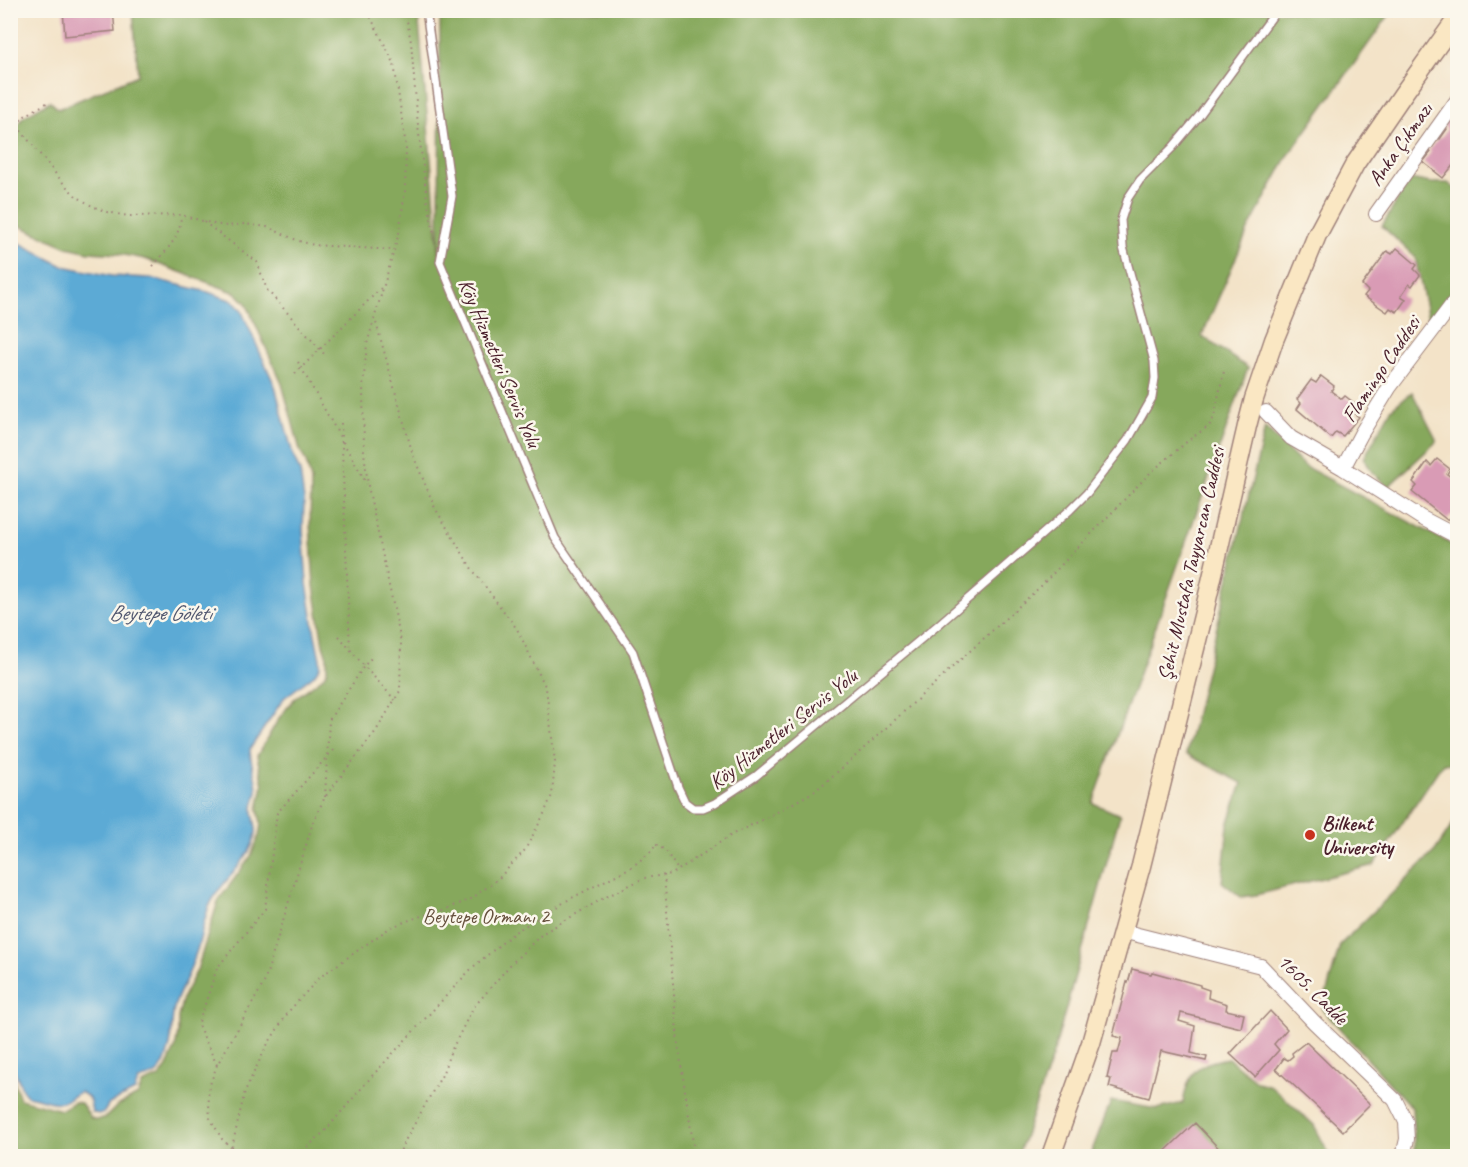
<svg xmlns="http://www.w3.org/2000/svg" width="1468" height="1167" viewBox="0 0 1468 1167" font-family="Caveat,sans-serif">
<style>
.forest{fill:#86a85c;stroke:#686444;stroke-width:1.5}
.water{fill:#5baad5;stroke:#526480;stroke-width:1.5}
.building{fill:#d99bb5}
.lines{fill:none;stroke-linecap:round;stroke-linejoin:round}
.service-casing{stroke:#9e817a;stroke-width:10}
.minor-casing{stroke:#9e817a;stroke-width:16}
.secondary-casing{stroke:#9e817a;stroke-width:21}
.path{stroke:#9e817a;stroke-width:2;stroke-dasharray:1.5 4.5;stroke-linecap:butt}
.service{stroke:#fff;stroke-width:7}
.minor{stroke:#fff;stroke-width:14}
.secondary{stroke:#fae7c3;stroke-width:18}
.poi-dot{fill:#c8321e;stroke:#fbf7ec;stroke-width:2}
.labels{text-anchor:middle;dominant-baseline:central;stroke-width:5;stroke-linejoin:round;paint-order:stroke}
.street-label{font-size:21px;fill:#4a1f2b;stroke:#fbf7ec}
.poi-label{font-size:21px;font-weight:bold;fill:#4a1f2b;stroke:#fbf7ec;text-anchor:start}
.park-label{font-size:21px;fill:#66503d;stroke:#fbf7ec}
.water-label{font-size:22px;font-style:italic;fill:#51576f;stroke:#fbf7ec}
</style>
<rect width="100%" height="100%" fill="#fbf7ec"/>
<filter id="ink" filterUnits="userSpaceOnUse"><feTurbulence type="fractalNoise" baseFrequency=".0167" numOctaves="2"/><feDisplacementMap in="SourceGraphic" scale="12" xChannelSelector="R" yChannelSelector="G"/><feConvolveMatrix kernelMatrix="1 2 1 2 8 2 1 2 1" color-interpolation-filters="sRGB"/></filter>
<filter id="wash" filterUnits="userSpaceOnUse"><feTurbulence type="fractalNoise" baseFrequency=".008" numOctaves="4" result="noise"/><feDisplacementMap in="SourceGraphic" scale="24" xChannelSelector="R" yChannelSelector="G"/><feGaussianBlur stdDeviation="1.35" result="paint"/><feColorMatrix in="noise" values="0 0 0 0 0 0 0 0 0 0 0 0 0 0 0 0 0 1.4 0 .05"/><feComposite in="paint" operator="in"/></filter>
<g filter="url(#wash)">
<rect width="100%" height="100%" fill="#f3e3c8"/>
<path class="forest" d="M133,11H418L439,252L440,11H1392L1288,156L1249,228L1202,336L1248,368L1093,803L1120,815L1055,1048L1018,1156H11L10,1069L20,1099L61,1110L74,1102L81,1103L91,1118L97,1120L106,1117L117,1106L138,1095L142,1084L159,1077L165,1070L175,1049L178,1033V1017L183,997L197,970L218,901L251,856L259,836L261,823L258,809L263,785L257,756L279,718L294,699L322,678L327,671V657L323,645L314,586L310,524L311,480L306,462L300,450L282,384L246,303L236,293L145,259L119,254L89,252L67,247L11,222L10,159L12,157L11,155V135L23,117L50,101L58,109L138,75Z
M1410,179L1431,183H1448L1457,190V286L1429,322L1415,257L1382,226Z
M1412,392L1437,441L1388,487L1372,472L1364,458L1391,409Z
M1265,428L1304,466L1457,547V764L1443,763L1374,865L1256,895L1241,897L1222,882L1228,825L1242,783L1186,754Z
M1457,818V1156H1415L1412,1108L1322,1009L1340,945L1435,851Z
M1228,1058L1257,1082L1271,1086L1314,1125L1330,1156H1090L1111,1101L1157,1109L1183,1103C1189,1070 1196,1064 1228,1058Z"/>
<path class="water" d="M10,238L63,266L112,276L150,278L208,292L233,301L241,310L275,386L293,455L300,472L304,500L303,531L307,583L315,635L320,659V666L314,675L284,698L250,749C250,763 256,775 257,789C258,796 252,803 253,811C253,819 257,824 256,833C250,863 219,881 208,909C203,923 201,939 196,953C193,960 191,968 188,975C183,986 177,996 174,1008C171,1021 173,1035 169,1049C167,1057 163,1068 157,1073C147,1082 138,1072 135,1091L109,1104L104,1112L98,1114L92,1112C90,1101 91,1097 80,1092C74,1094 72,1097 67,1100C56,1107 39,1097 27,1096L23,1091L11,1061Z"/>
<g id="blocks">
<path class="building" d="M63,10H113L115,31L65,36Z
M1458,102V159L1443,178L1423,162L1431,152L1429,150L1439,137L1440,139L1447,129L1443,125Z
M1397,248L1417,265L1414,269L1420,275L1412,286L1409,284L1401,296L1406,299L1397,312L1390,308L1387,312L1364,296L1368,291L1362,285L1387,251L1392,254Z
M1321,376L1334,386L1331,391L1342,399L1345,396L1358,406L1353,413L1359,417L1343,436L1336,432L1331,438L1297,409L1301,403L1297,399L1311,380L1316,383Z
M1437,459L1450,469L1447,474L1458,482V517L1452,515L1447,520L1412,492L1417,486L1413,482L1427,462L1431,466Z
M1132,969L1151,974L1152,972L1200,985V987L1209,990L1208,998L1227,1004L1226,1010L1244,1014L1241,1028L1181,1013L1179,1021L1195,1026L1191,1053L1207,1057L1206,1061L1161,1051L1149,1098L1109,1087L1111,1079L1107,1078L1113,1053H1118L1122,1038L1113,1036L1127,982L1128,983Z
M1270,1011L1287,1029L1274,1044L1279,1050L1255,1077L1230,1054Z
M1306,1042L1370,1104L1343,1131L1276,1069L1284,1058L1288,1060L1293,1056L1292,1053Z
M1195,1123L1226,1156H1164L1162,1154Z"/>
</g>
</g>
<g filter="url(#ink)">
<use href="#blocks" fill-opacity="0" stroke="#9e817a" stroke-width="1.5"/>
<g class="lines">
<defs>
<path id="service" d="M426,10L452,196L440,262L555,538L633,652L678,787L685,802L693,808H703L715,803L756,776L938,625L1070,510L1087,493L1128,440L1152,398L1155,378L1154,361L1123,247L1121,220L1128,198L1140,180L1173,147L1199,116L1277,10"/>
<path id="minor" d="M1376,214L1458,99
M1266,412L1291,438L1343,468L1420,517L1458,537
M1343,468L1361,434L1389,388L1458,297
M1122,931L1261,966L1314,1022L1395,1100L1406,1122L1407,1139L1403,1156"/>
<path id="secondary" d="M1051,1156L1091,1043L1141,866L1205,608L1247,426L1254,399L1274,340L1317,235L1355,164L1403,94L1458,17"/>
</defs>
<use href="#service" class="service-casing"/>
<use href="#minor" class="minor-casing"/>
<use href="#secondary" class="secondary-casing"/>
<path class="path" d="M405,10L411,42L418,126L427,199L434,233
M17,126L64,184L76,196L92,206L107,212L128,216L181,215L214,224L227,226L245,224L267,227L299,241L314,245L394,250
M10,135L23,117L50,101
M10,155L12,157L10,159
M204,222L257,262L267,290L325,355
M153,266C167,249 180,239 181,215
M298,362L340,437
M295,374L382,287
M341,423L350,650
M343,442L367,484
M339,636L364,666L395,700
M325,797L329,720L364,666L373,656
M664,875L678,1044L695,1156
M217,1065L198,1025L217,968L265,909L277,813L335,748
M232,1147L245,1091L266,1047L289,1011L320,977L391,927L418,917L444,910L471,899L498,879L525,850L543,816L552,795L555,762L546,688L517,629L472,569L435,508L413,455L375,319
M240,1156L222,1139L210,1118L208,1090L217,1065L264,983L313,822L325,797L376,731L400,691L401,642L368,486L364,452L363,387L367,344L399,233L405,191L406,147L394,63L367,10
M292,1156L303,1151L325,1131L372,1076L472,968L515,932L568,900L633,866L653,850L655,844L665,850L678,870
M399,1156L402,1146L442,1075L450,1053L473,1008L510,965L543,933L602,899L644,878L672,874L733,834L766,818L815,791L850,761L1041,586L1149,474L1190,439L1209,426L1214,417L1224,371"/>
<use href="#service" class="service"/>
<use href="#minor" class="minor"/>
<use href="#secondary" class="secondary"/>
</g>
</g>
<circle class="poi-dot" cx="1310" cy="835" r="6"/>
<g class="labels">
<g class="street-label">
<text transform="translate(1400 144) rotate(-55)">Anka Çıkmazı</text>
<text transform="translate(500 363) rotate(67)">Köy Hizmetleri Servis Yolu</text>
<text transform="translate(1381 369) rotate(-56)">Flamingo Caddesi</text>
<text transform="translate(1191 564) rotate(-77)">Şehit Mustafa Tayyarcan Caddesi</text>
<text transform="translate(783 729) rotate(-38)">Köy Hizmetleri Servis Yolu</text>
<text transform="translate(1313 989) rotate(45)">1605. Cadde</text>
</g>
<g class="poi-label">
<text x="1322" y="823">Bilkent<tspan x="1322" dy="24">University</tspan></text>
</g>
<g class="park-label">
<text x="486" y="916">Beytepe Ormanı 2</text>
</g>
<g class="water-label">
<text x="160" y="613">Beytepe Göleti</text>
</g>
</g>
<rect width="1468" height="1167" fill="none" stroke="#fbf7ec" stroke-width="36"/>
</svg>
